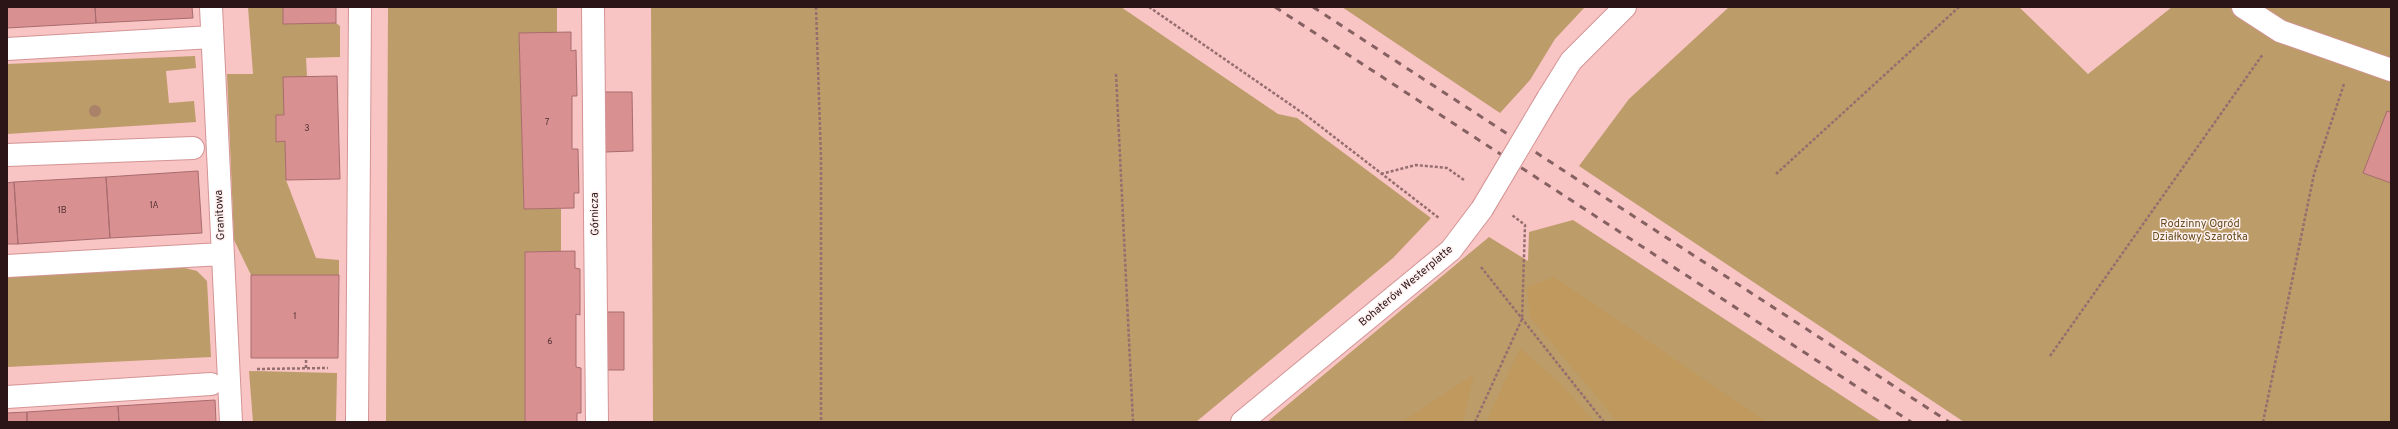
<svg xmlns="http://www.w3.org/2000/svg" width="2398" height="429" viewBox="0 0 2398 429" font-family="Overpass,sans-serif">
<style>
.green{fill:#bc9c69}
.forest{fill:#bf995d}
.building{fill:#d99091;stroke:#a86c6e}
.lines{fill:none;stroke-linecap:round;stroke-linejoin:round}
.minor-casing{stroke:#d39495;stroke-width:24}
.path{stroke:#956e6f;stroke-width:2.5;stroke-dasharray:3 2;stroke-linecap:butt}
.minor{stroke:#fff;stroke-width:22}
.rail{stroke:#866162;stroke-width:3;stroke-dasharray:7 7;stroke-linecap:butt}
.minor-bridge-casing{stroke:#d39495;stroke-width:24;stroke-linecap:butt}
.minor-bridge{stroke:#fff;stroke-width:22}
.tree{fill:#a98269}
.labels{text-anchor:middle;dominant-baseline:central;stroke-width:3;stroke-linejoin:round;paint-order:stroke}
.number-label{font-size:9px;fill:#573435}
.street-label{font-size:11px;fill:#2c1516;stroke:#fff1f0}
.park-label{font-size:11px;fill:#674c1e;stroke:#fff1f0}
</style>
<rect width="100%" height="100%" fill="#f9c4c4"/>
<path class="green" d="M248,7H283V24L336,23L340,26V57L306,58L307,77L284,115L276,116V141H285L286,180L316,258L339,260V275H251L234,240L227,74H253Z
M388,7H557V33H519L524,209H561V251L525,252V422H386Z
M651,7H1121L1278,114L1297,118L1431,218L1393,258L1196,422H653Z
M1342,7H1585L1555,39L1530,80L1500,113Z
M1729,7H2019L2088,74L2172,7H2391V422H1964L1579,166L1629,99Z
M195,56L196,68L166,71L169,103L194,101L196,122L7,134V64Z
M1573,220L1882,422H1267L1489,237L1528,261L1529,232Z
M181,267L197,271L207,281L211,357L7,367V276Z
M249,371L337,373L336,422H253Z"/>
<path class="forest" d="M1554,277L1767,422H1618L1530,317L1527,287Z
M1520,348L1561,384L1595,422H1486Z
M1474,374L1463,422H1401L1404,421Z"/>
<path class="building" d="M7,7H95L96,23L7,28Z
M95,7H192L193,18L96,23Z
M283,7H336V23L283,24Z
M571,32V51L576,50L577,96H572V149H578L579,193H574V208L524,209L519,33Z
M337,76L340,179L286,180L285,141L276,142V115H284L283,77Z
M604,92H632L633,151L605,152Z
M2387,111L2391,112V183L2363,173Z
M198,171L202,233L110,238L106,177Z
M106,177L110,238L18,244L14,182Z
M14,182L18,244H7V183Z
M575,251V268L580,269V315L576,314V367L581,368V413H577V422H525V252Z
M251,275H339L338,358H251Z
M606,312H624V370H607Z
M215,400L216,422H119L118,406Z
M118,406L119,422H27V412Z
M27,412V422H7V413Z"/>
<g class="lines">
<defs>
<path id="minor" d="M211,7L231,422
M593,7L597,422
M2243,7L2280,31L2391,70
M7,49L212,37
M1548,98L1571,61L1625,7
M7,155L193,148
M7,266L222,254
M7,397L211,384
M357,422L360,7
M1242,422L1451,250L1482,209"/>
</defs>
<use href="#minor" class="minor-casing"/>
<path class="path" d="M816,7L821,158V422
M1149,7L1307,116L1439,218
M1116,74L1133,422
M1381,174L1416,165L1447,168L1464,180
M1776,174L1959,7
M1481,267L1604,422
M2050,356L2263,54
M306,368V358
M257,369L328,368
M1475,422L1522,319L1525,225L1512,215
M2263,422L2314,174L2344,84"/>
<use href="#minor" class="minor"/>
<path class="rail" d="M1275,7L1911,422
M1313,7L1949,422"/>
<defs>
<path id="minor-bridge" d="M1482,209L1548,98"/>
</defs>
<use href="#minor-bridge" class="minor-bridge-casing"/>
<use href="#minor-bridge" class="minor-bridge"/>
</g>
<circle class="tree" cx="95" cy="111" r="6"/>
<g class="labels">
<g class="number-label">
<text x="547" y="122">7</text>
<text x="307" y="128">3</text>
<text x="154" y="205">1A</text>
<text x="62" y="210">1B</text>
<text x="295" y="316">1</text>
<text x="550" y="341">6</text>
</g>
<g class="street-label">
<text transform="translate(595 214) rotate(-91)">Górnicza</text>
<text transform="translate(220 215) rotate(-93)">Granitowa</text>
<text transform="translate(1406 286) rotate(-40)">Bohaterów Westerplatte</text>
</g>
<g class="park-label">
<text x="2200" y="224">Rodzinny Ogród<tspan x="2200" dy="13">Działkowy Szarotka</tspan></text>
</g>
</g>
<rect width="2398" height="429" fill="none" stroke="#2c1516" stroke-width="16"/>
</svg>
